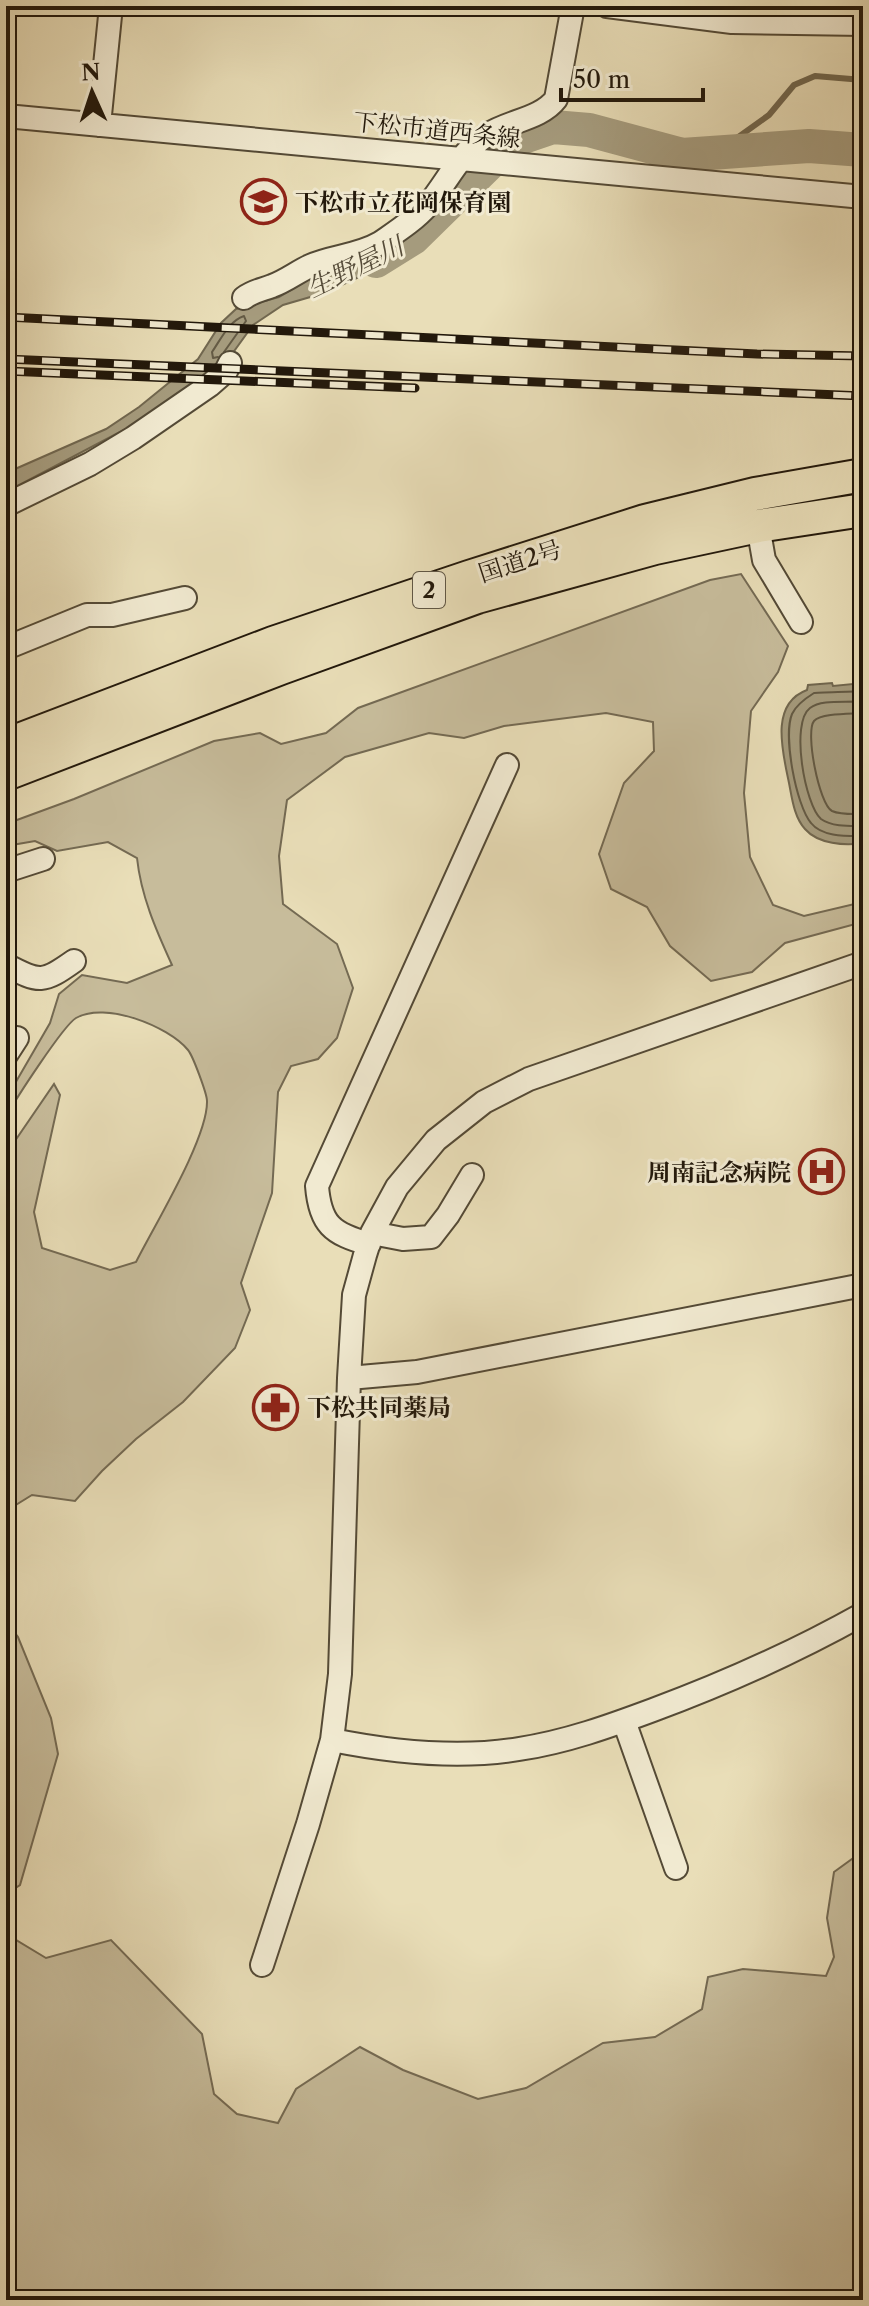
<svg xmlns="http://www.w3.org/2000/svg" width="869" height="2306" viewBox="0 0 869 2306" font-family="'Libre Caslon Text','Noto Serif JP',serif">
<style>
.green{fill:#c7bc9b;stroke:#746a53;stroke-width:2}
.water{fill:#a59b7d;stroke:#71674f;stroke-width:2}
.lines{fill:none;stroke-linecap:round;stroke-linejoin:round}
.shore{stroke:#645a44;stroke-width:2}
.stream{stroke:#71674f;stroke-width:6}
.river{stroke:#a59b7d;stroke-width:34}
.minor-casing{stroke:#544a36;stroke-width:26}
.highway-casing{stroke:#22180b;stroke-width:36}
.minor{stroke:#f1ead1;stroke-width:22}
.highway{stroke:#e9deb8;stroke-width:32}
.rail-casing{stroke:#22180b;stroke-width:9}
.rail{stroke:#f1ead1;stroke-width:6;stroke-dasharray:18;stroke-linecap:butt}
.labels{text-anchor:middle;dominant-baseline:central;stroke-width:6;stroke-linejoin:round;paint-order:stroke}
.shield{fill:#f1ead1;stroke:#605746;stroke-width:2}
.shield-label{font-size:22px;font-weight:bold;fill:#22180b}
.street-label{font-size:24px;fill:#22180b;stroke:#f1ead1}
.poi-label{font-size:24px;font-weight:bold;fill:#22180b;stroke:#f1ead1;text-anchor:start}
.water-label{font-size:26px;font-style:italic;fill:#564c39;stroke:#f1ead1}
</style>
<rect width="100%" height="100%" fill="#e9deb8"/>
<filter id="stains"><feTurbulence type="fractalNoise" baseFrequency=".0025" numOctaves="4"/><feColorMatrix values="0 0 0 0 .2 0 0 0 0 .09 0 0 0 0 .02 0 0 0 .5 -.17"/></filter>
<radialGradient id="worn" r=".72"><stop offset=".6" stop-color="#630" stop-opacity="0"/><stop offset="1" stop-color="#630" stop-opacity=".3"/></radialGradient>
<path class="green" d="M741,574L788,646L778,672L751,711L744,793L750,857L773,905L804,916L863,902V922L785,943L752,972L711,981L670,946L647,907L611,889L599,854L624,783L654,751L653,722L606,713L504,726L464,738L429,733L345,757L287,800L279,856L283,904L337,944L353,988L337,1038L318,1059L291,1066L278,1092L272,1193L241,1283L250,1310L235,1348L183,1402L136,1439L102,1471L75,1501L32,1495L6,1511V1154L54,1084L60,1095L34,1212L42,1248L110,1270L136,1262C154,1226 208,1138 207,1101C207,1094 193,1056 188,1050C168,1026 105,1001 76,1018C63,1026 15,1100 6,1117V1099L50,1023L59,994L82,975L127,983L172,965C156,930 141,896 137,858L108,842L57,851L35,841L6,846V824L74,799L214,741L260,733L281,744L326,733L358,708L710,580Z
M6,1621L18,1637L51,1718L58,1754L20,1885L6,1894Z
M863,1851V2300H6V1925L8,1935L46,1958L111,1940L202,2034L214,2094L237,2114L278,2123L296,2089L360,2047L403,2070L478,2099L526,2088L603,2043L655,2037L702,2009L708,1977L743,1969L826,1976L834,1957L827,1918L834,1872Z"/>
<path class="water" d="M413,238L390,263L324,293L283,305L253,325L232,354L158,412L6,492V473L106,429L139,407L198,359L221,323L236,309L279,297L319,273L369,259Z
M832,683L833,686L863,683V843C845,846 818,844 805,829C794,817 792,798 789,783C783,753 769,704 807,690L808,685Z"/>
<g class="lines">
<path class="shore" d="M218,357L213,358L212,352C221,339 229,321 244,316L246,321L224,352
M863,691C854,692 818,692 814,693C806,698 796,705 792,714C783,736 796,805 811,823C822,837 846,836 863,836
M863,701C846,703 822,699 810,708C790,723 805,805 821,819C832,827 850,826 863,826
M863,713C852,714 821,713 814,721C805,732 819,804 832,811C841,815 853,814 863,814"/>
<path class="stream" d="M716,153L769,115L794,85L815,76L863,80"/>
<path class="river" d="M376,261L413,238L512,141L553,127L589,130L682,155L809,146L863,150"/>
<defs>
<path id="minor" d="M607,6L732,22L863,24
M6,116L863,197
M99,125L111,6
M244,298C253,291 262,290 272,286C286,281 297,272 310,266C332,256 358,256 380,243C396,232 415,220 428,205C448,181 459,153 487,135C508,121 541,119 556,99L573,6
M6,505L90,464L133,438L210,385L226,371L230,363
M758,526L764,560L801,622
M6,648L87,615H112L185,598
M6,871L43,859
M6,965C40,983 43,983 74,961
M6,1055L17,1038
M372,1233L403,1239L431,1237L448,1215L472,1175
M369,1244C332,1234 320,1224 317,1186L507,765
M349,1378L417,1372L863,1285
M624,1721L676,1868
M332,1740C392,1752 459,1759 519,1749C566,1742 610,1726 653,1710C726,1683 795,1652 863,1614
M262,1965L308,1824L332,1740L340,1674L349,1378L354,1295L365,1255L372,1233L397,1187L436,1140L484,1102L529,1079L863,963"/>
<path id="highway" d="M6,745L273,643L469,577L645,521L755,494L863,475
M6,774L281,668L477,597L655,548L758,526L863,510"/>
</defs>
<use href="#minor" class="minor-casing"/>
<use href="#highway" class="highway-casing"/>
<use href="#minor" class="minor"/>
<use href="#highway" class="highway"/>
<defs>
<path id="rail" d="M6,317L757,354L863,356
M6,359L863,396
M6,371L415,388"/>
</defs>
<use href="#rail" class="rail-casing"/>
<use href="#rail" class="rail"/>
</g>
<defs>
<symbol id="school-ring" viewBox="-11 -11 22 22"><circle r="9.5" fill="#f1ead1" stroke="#8f2418" stroke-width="1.5"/><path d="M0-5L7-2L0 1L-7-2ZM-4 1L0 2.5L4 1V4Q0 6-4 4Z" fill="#8f2418"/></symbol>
<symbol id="hospital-ring" viewBox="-11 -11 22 22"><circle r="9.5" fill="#f1ead1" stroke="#8f2418" stroke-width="1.5"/><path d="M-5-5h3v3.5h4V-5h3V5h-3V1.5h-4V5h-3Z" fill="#8f2418"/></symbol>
<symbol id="pharmacy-ring" viewBox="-11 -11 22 22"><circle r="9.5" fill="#f1ead1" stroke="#8f2418" stroke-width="1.5"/><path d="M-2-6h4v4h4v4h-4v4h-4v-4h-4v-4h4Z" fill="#8f2418"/></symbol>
</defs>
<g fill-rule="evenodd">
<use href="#school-ring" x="238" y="176" width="51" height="51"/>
<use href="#hospital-ring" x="796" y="1146" width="51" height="51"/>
<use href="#pharmacy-ring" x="250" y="1382" width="51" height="51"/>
</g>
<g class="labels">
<rect class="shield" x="413" y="572" width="32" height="36" rx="6"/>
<g class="shield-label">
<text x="429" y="590">2</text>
</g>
<g class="street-label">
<text transform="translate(437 130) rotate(6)">下松市道西条線</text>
<text transform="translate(520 561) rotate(-18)">国道2号</text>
</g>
<g class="poi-label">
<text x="295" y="202">下松市立花岡保育園</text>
<text x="791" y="1172" text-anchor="end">周南記念病院</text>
<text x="307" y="1407">下松共同薬局</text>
</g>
<g class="water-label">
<text transform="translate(355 267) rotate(-26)">生野屋川</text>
</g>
</g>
<rect width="869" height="2306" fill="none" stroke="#e9deb8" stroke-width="32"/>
<rect x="8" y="8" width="853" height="2290" fill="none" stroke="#22180b" stroke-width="4"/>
<rect x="16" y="16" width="837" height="2274" fill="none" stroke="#22180b" stroke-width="2"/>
<g transform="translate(92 92) rotate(357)" stroke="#f1ead1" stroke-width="6" paint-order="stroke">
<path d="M0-6L14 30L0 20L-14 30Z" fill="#22180b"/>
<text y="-12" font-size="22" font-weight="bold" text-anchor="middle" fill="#22180b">N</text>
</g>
<path d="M561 88v12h142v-12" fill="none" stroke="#22180b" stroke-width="4"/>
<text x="573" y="88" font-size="24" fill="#22180b" stroke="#f1ead1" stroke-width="6" paint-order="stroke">50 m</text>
<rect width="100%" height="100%" filter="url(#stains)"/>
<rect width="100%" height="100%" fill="url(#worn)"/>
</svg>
